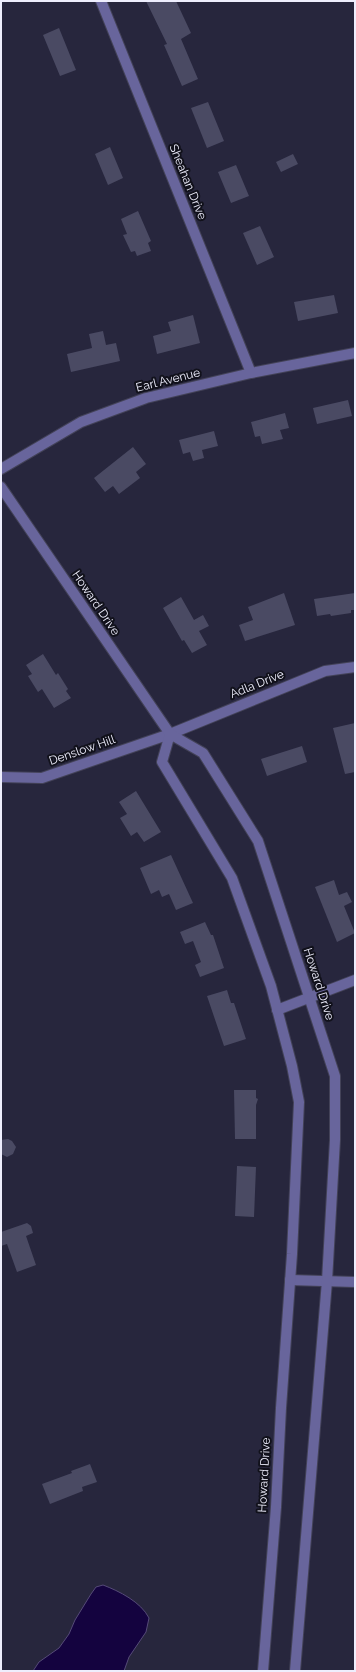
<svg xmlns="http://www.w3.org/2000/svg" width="356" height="1672" viewBox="0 0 356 1672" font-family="Raleway,sans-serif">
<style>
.water{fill:#14033f;stroke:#554a78}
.building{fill:#4a4a63}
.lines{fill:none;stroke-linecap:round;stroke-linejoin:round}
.minor-casing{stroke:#434258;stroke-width:12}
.tertiary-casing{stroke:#434258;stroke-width:12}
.minor{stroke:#68659c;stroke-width:10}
.tertiary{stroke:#68659c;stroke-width:10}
.labels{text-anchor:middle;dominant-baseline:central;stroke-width:4;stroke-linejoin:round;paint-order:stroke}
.street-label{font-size:12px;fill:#eeeefd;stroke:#11111b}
</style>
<rect width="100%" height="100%" fill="#27263d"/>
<path class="water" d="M103,1585C119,1591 141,1602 149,1618L146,1632L129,1657L124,1671H33L39,1662L59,1648L69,1634L75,1620L91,1594L96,1587Z"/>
<path class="building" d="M146,1H176L191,33L181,39L198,79L182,86L164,45L167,44Z
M59,28L76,70L60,76L43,35Z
M208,102L224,141L207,148L191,108Z
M110,147L123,178L108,185L95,154Z
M293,154L298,164L281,172L276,162Z
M236,165L249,196L231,203L218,172Z
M138,211L151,241L148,243L151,251L137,256L135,251L131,252L123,235L127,234L121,219Z
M260,226L274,257L257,265L243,233Z
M334,295L338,313L298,321L294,302Z
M193,315L200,343L157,354L153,336L171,331L168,322Z
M103,331L106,345L116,343L120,361L71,372L67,354L92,348L89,334Z
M348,400L352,416L317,424L313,408Z
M285,413L289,428L280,430L283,439L262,444L260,436L255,437L251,422Z
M214,431L218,446L202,450L204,458L193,461L190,452L183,454L179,440Z
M133,447L146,464L136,472L140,478L119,494L113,486L105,492L94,478Z
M284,593L295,625L245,641L239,625L253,620L248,607Z
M355,593V610H351V613L331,616L330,614L317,616L314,599Z
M181,597L194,620L203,615L209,626L199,631L207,645L192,653L184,640L182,641L163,608Z
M43,654L56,675L58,673L68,689L66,691L71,698L54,708L42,689L38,692L28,676L32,674L26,665Z
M355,723V772L345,774L333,728Z
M302,746L307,762L267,776L261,759Z
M136,791L161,832L144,842L137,832L131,836L120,818L127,814L119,802Z
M171,855L193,903L176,910L169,894L162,897L159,890L151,894L140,868Z
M334,880L339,895L347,892L352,902L344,906L355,933L337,942L315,887Z
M205,922L211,935H213L224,968L200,977L195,965L201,962L193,941L185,944L180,932Z
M227,990L231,1003H234L246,1039L224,1046L207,996Z
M234,1090H256V1098L258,1099L256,1105V1139H235Z
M8,1139L12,1141L16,1147L13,1154L7,1157L1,1154V1140Z
M237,1166L256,1167L254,1217L235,1216Z
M27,1223L31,1226L33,1233L26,1236L36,1265L17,1272L7,1244L1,1246V1232Z
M90,1464L97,1482L82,1487L83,1491L50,1504L42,1484L72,1473L71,1471Z"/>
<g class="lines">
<defs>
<path id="minor" d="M101,1L251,373
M1,469L81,422L146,398L251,373L355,353
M1,777L42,778L170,734L325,671L355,667
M277,1010L355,980
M290,1280L355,1282"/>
<path id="tertiary" d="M1,487L170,734L203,753L258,841L335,1076V1140L327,1281L295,1671
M170,734L162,762L232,878L271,986L292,1066L299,1102L292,1254L281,1408L276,1507L263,1671"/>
</defs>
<use href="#minor" class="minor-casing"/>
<use href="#tertiary" class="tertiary-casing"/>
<use href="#minor" class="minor"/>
<use href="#tertiary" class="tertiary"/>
</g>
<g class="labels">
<g class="street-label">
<text transform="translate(188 182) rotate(68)">Sheahan Drive</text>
<text transform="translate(168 380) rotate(-14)">Earl Avenue</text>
<text transform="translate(96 603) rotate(56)">Howard Drive</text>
<text transform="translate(257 684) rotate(-22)">Adla Drive</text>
<text transform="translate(82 750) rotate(-19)">Denslow Hill</text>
<text transform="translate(319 984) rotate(72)">Howard Drive</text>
<text transform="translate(264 1475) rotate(-87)">Howard Drive</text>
</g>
</g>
<rect width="356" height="1672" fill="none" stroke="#eeeefd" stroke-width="4"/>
</svg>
